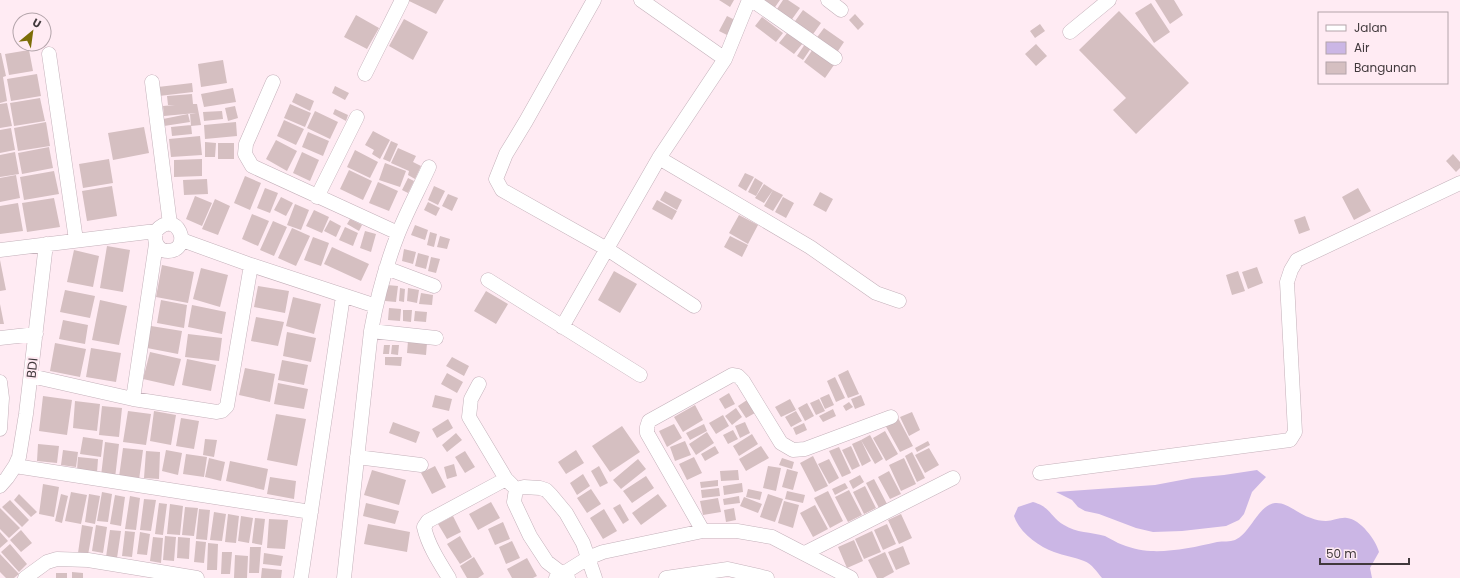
<svg xmlns="http://www.w3.org/2000/svg" width="1460" height="578" viewBox="0 0 1460 578" font-family="Poppins,sans-serif">
<style>
.water{fill:#cbb6e5}
.building{fill:#d5bfc1}
.lines{fill:none;stroke-linecap:round;stroke-linejoin:round}
.street-casing{stroke:#c4b1ba;stroke-width:15}
.street{stroke:#fff;stroke-width:14}
.labels{text-anchor:middle;dominant-baseline:central;stroke-width:4;stroke-linejoin:round;paint-order:stroke}
.street-label{font-size:13px;fill:#41393c;stroke:#ffebf3}
</style>
<rect width="100%" height="100%" fill="#ffebf3"/>
<path class="water" d="M1257,470L1266,477L1252,492L1244,514L1239,520L1226,526L1182,531L1153,532L1136,528L1099,514L1085,511L1078,507L1072,500L1056,492L1155,485L1192,478L1224,475Z
M1033,502C1051,507 1050,517 1064,525C1076,533 1091,532 1105,536C1109,538 1114,541 1118,543C1128,547 1140,551 1151,551C1172,552 1196,547 1217,542C1223,541 1230,542 1235,540C1251,533 1258,505 1275,503C1288,502 1299,515 1311,518C1315,520 1321,521 1326,521C1333,521 1340,517 1347,518C1360,519 1376,540 1379,552L1370,568L1372,578H1102C1097,572 1092,564 1084,561C1075,557 1064,556 1054,552C1038,546 1019,532 1014,516L1018,507Z"/>
<path class="building" d="M407,0H444L436,14Z
M719,0H734L730,7Z
M763,0H780L773,10Z
M783,0H788L800,8L790,22L775,12Z
M1155,0H1174L1183,15L1170,24Z
M1151,3L1170,32L1154,43L1135,13Z
M803,10L821,23L811,37L793,24Z
M1119,11L1189,83L1136,134L1113,110L1126,98L1079,50Z
M855,14L864,24L858,30L849,20Z
M356,15L379,28L367,49L344,37Z
M727,16L735,20L727,35L719,31Z
M762,17L783,33L776,42L755,26Z
M404,19L428,32L413,60L389,46Z
M1040,24L1045,31L1035,38L1030,31Z
M824,28L844,42L836,54L815,40Z
M788,32L803,43L794,54L779,43Z
M805,44L811,48L803,60L797,56Z
M1036,44L1047,56L1036,66L1025,54Z
M813,49L834,65L825,78L804,62Z
M29,50L33,71L9,75L5,54Z
M0,53H1L6,76L3,77L7,101L0,103Z
M223,60L227,83L201,87L198,64Z
M37,74L41,96L11,101L7,79Z
M192,83L193,92L159,96L158,87Z
M335,86L349,93L345,100L332,93Z
M233,88L236,102L204,107L201,94Z
M296,93L314,101L310,111L292,102Z
M192,94L193,104H197L201,125L191,126L190,114L196,113L164,116L163,106L175,105H168L167,96Z
M40,98L45,121L14,126L10,103Z
M7,103L12,126L0,128V104Z
M290,104L311,113L305,127L284,118Z
M235,106L238,118L228,121L225,108Z
M335,109L348,115L346,121L333,114Z
M222,111L223,119L204,121L203,112Z
M315,111L338,122L330,139L307,128Z
M188,114L190,122L164,126L163,119Z
M284,120L304,129L296,145L277,136Z
M46,122L50,146L18,151L14,128Z
M236,122L237,136L205,139L204,125Z
M191,125L192,134L172,136L171,127Z
M144,127L149,153L113,160L108,133Z
M11,128L15,150L0,153V130Z
M373,131L390,140L380,159L372,154L374,150L365,145Z
M308,132L329,141L323,156L302,147Z
M200,136L202,155L171,157L169,139Z
M276,140L297,151L287,171L266,159Z
M391,141L398,144L390,162L383,159Z
M205,142L216,143L215,157H205Z
M218,143H234V159H218Z
M49,147L53,168L22,174L18,153Z
M398,148L416,156L413,162L421,166L415,179L408,175L409,171L391,163Z
M355,150L378,162L370,178L347,167Z
M15,152L19,174L0,177V155Z
M302,152L319,160L310,181L293,173Z
M1453,154L1460,162V168L1456,172L1446,161Z
M109,159L113,183L83,188L79,164Z
M202,159V176L174,177V160Z
M385,163L406,171L400,187L379,180Z
M349,170L372,181L363,200L340,189Z
M54,171L59,194L24,200L20,177Z
M745,173L754,177L746,191L738,186Z
M16,175L20,198L0,202V178Z
M245,176L261,183L250,210L234,203Z
M408,178L414,181L408,193L402,190Z
M755,178L763,183L756,196L748,192Z
M207,179L208,194L184,195L183,180Z
M378,182L398,191L389,211L369,203Z
M764,184L773,190L764,203L755,198Z
M112,186L117,216L87,221L82,191Z
M434,186L445,191L438,205L428,200Z
M265,188L278,193L270,213L257,208Z
M1358,188L1371,211L1354,220L1342,197Z
M773,190L783,195L773,211L764,206Z
M665,191L682,200L677,210L660,200Z
M820,192L833,199L826,212L813,205Z
M448,194L458,198L452,211L442,206Z
M195,196L212,203L202,226L186,219Z
M281,197L293,203L286,216L274,210Z
M783,197L794,203L786,218L775,212Z
M54,198L60,227L27,232L22,203Z
M215,199L230,206L218,235L202,229Z
M657,200L677,211L672,220L652,209Z
M428,202L440,208L436,216L424,210Z
M18,203L23,231L0,234V206Z
M295,204L309,210L301,230L287,225Z
M314,210L329,217L322,233L306,226Z
M252,214L269,221L258,246L242,239Z
M739,215L758,225L748,244L729,233Z
M1305,216L1310,230L1299,234L1294,220Z
M350,219L362,225L359,231L347,224Z
M330,220L341,226L336,237L324,231Z
M273,221L287,227L274,256L260,250Z
M415,225L428,230L425,240L411,235Z
M345,227L358,233L353,246L339,240Z
M292,228L310,236L296,266L278,258Z
M365,231L376,234L371,252L360,248Z
M430,232L437,234L434,247L427,245Z
M440,236L450,239L447,249L437,247Z
M730,236L748,245L742,257L724,247Z
M313,237L329,243L321,266L304,260Z
M107,246L130,250L123,292L100,288Z
M332,247L369,264L361,281L324,264Z
M404,249L416,252L413,264L402,261Z
M74,250L99,256L93,287L67,282Z
M418,253L429,256L426,269L415,266Z
M431,257L440,259L436,273L428,271Z
M0,260L6,290L0,291Z
M162,265L194,272L188,303L156,297Z
M1257,267L1263,283L1248,289L1242,272Z
M201,268L228,275L220,307L193,299Z
M614,271L637,284L620,313L598,300Z
M1238,271L1245,291L1232,295L1226,275Z
M387,285L398,286L396,302L385,301Z
M258,286L289,291L285,313L254,307Z
M400,288L405,289L404,302L399,301Z
M408,288L419,290L417,303L407,301Z
M65,290L95,296L90,318L60,312Z
M486,291L508,304L496,324L474,311Z
M421,293L433,295L432,305L419,304Z
M293,297L321,304L314,334L286,326Z
M100,300L127,306L119,345L92,340Z
M161,300L187,305L184,328L157,323Z
M0,304L4,324H0Z
M192,305L226,312L222,334L188,327Z
M389,308L401,309L400,321L388,320Z
M403,310H412L411,322L403,321Z
M415,311L427,312L426,322L414,321Z
M256,317L284,322L278,346L251,341Z
M63,320L88,325L85,344L59,339Z
M151,326L182,331L178,354L147,348Z
M287,332L316,338L311,362L283,356Z
M188,334L222,338L219,361L185,357Z
M408,341L427,343L426,355L407,353Z
M55,343L86,349L80,377L50,371Z
M384,345H390L389,354H383Z
M392,345H399L398,355L391,354Z
M91,348L121,353L116,382L86,377Z
M150,352L181,359L174,386L143,379Z
M385,357H402L401,366L385,365Z
M452,357L469,366L464,376L446,366Z
M187,359L216,365L211,391L182,385Z
M282,360L308,365L304,385L278,380Z
M245,368L275,374L270,402L239,395Z
M848,370L859,394L848,398L838,375Z
M447,373L463,382L457,393L441,384Z
M835,377L845,398L836,402L827,381Z
M278,383L308,389L304,409L274,404Z
M729,393L735,404L725,409L719,399Z
M829,394L834,405L825,409L820,398Z
M435,395L452,399L449,411L432,407Z
M861,395L865,405L855,409L851,399Z
M43,396L72,400L67,435L39,431Z
M790,399L796,410L781,417L775,407Z
M819,399L825,411L816,415L810,403Z
M747,400L755,413L746,418L738,406Z
M75,401L100,404L97,431L73,428Z
M849,402L853,407L846,411L843,406Z
M807,403L814,416L805,421L798,408Z
M695,405L703,420L683,432L674,417Z
M102,406L122,408L119,437L99,435Z
M736,408L742,417L732,425L725,416Z
M833,409L836,416L823,422L819,416Z
M128,411L151,414L146,445L123,442Z
M154,411L176,415L171,445L150,441Z
M796,411L802,421L791,427L785,417Z
M912,412L920,430L909,436L900,417Z
M276,414L306,419L297,466L267,460Z
M723,415L729,426L716,434L709,423Z
M897,416L913,446L900,452L884,423Z
M181,418L199,421L194,449L176,446Z
M448,419L453,428L437,438L432,429Z
M393,422L420,432L416,443L389,433Z
M745,422L750,433L740,438L735,426Z
M804,423L807,430L796,435L793,428Z
M674,424L682,438L667,447L659,431Z
M704,424L707,431L690,440L686,433Z
M622,426L640,452L610,472L592,446Z
M733,430L738,439L728,444L723,435Z
M885,431L898,454L886,461L873,438Z
M707,432L714,443L696,455L689,444Z
M456,433L462,440L447,452L442,445Z
M752,434L758,444L739,456L733,446Z
M870,435L883,459L875,464L861,440Z
M83,437L103,440L101,457L80,454Z
M205,439L217,440L214,457L203,455Z
M861,440L871,461L862,466L852,444Z
M685,441L691,455L675,461L670,447Z
M928,441L930,445L917,452L915,448Z
M105,442L119,444L115,478L101,476Z
M38,444L59,446L57,463L37,461Z
M715,446L719,453L705,461L701,454Z
M761,446L769,458L746,471L739,459Z
M851,446L860,466L852,470L842,450Z
M839,447L851,473L842,477L829,451Z
M123,448L143,450L139,480L119,477Z
M929,448L939,465L925,473L915,455Z
M63,450L78,452L76,467L61,465Z
M166,450L182,453L178,475L162,471Z
M576,450L584,463L566,474L558,462Z
M146,451L160,452L159,479L144,478Z
M465,451L475,467L465,473L455,457Z
M912,452L925,478L917,482L905,456Z
M186,454L207,457L204,477L183,474Z
M813,456L828,486L815,492L800,463Z
M78,457L98,459L97,473L77,470Z
M694,457L702,473L687,480L679,464Z
M209,458L225,462L221,481L205,477Z
M782,458L794,462L792,469L779,465Z
M904,458L916,484L901,491L889,465Z
M638,459L646,469L621,489L613,480Z
M829,459L839,478L829,484L818,464Z
M230,461L268,469L264,490L226,481Z
M454,464L457,476L447,479L444,467Z
M435,466L446,487L432,494L421,473Z
M599,466L608,483L600,487L591,471Z
M768,466L781,468L776,491L763,488Z
M787,469L798,472L793,490L782,487Z
M372,470L406,480L399,505L364,495Z
M738,470L739,480L721,481L720,471Z
M889,471L901,494L890,499L878,477Z
M583,474L590,486L577,495L570,483Z
M860,475L864,482L853,489L849,481Z
M646,476L654,488L632,503L623,491Z
M270,477L296,481L294,499L267,494Z
M874,479L887,504L879,508L866,483Z
M718,480V486L701,488L700,482Z
M742,483L743,492L724,495L723,486Z
M845,483L848,488L835,495L832,489Z
M43,484L59,487L54,517L39,514Z
M865,486L876,508L864,514L853,492Z
M719,488L720,496L702,498L701,490Z
M591,489L601,504L587,513L577,498Z
M748,489L762,492L760,500L746,497Z
M849,490L862,515L848,522L835,497Z
M787,491L805,495L803,503L785,499Z
M828,491L843,521L830,528L814,498Z
M71,492L87,495L81,524L65,521Z
M102,492L112,494L108,522L97,521Z
M19,494L37,512L31,517L14,500Z
M61,494L68,496L62,523L55,521Z
M89,494L100,496L95,524L85,522Z
M658,494L667,506L641,525L632,513Z
M768,494L783,499L775,522L760,517Z
M115,495L125,497L121,526L110,524Z
M130,496L140,498L136,530L125,529Z
M739,496L740,503L724,505L723,499Z
M744,497L762,504L758,513L740,506Z
M718,498L721,512L703,515L700,501Z
M144,499L156,500L151,531L140,530Z
M10,500L29,520L22,527L2,507Z
M784,501L799,505L793,528L778,523Z
M491,502L500,518L478,530L469,514Z
M159,503L167,504L163,535L155,534Z
M366,503L399,511L395,524L363,516Z
M170,504L183,506L180,535L167,534Z
M620,504L629,520L623,524L613,508Z
M815,505L828,529L813,537L800,513Z
M185,507L198,508L194,536L182,535Z
M0,508L20,528L9,538L0,529Z
M734,508L736,520L726,522L724,510Z
M199,509L210,510L207,540L196,539Z
M604,509L617,531L603,539L590,518Z
M214,512L226,514L222,541L210,540Z
M228,514L239,516L236,543L225,542Z
M901,514L912,538L899,544L888,520Z
M241,516L253,518L249,543L238,541Z
M453,516L461,532L447,539L438,524Z
M255,518L265,519L262,545L252,543Z
M269,519L288,520L285,549L267,548Z
M503,522L510,539L495,545L488,529Z
M368,524L410,532L407,552L364,544Z
M887,524L896,544L883,550L874,530Z
M82,525L93,527L88,555L78,553Z
M96,525L107,527L103,553L92,551Z
M21,530L32,543L21,552L10,540Z
M110,530L121,531L117,558L106,557Z
M125,531L135,532L132,557L122,556Z
M872,531L881,552L864,559L855,539Z
M0,532L8,541L0,548Z
M140,532L150,534L147,555L137,554Z
M165,536L176,537L174,561L163,560Z
M460,536L472,557L460,564L447,544Z
M153,537L163,538L161,563L150,561Z
M178,537L190,538L189,559L177,558Z
M854,540L863,561L847,568L838,547Z
M196,541L206,542L204,563L194,562Z
M512,541L520,558L506,564L499,547Z
M208,543L218,544L217,570H207Z
M10,544L27,564L19,572L1,552Z
M903,546L910,564L896,570L888,552Z
M250,547H261L259,573H249Z
M222,552H232L230,574H221Z
M885,552L894,572L883,578H877L868,560Z
M264,553L283,556L281,566L263,564Z
M0,554L19,574L14,578H6L0,572Z
M235,555L248,556L247,578H234Z
M474,557L484,574L478,578H467L460,566Z
M527,558L537,576L533,578H512L507,569Z
M262,568L282,570L281,578H261Z
M72,572L83,573V578H72Z
M56,573H67V578H56Z"/>
<g class="lines">
<defs>
<path id="street" d="M594,0L526,121L506,154L496,179L502,190L607,249L694,306
M641,0L725,59
M752,0L835,58
M828,0L841,10
M1070,32L1109,0
M49,54L76,240
M365,74L402,0
M152,82L170,224
M273,82L246,144L245,154L252,166L398,233
M659,158L810,247L876,293L899,301
M317,197L357,117
M182,240L251,265L376,306
M0,250L156,231C177,207 194,250 168,251C157,251 153,240 156,231
M386,268L434,286
M488,280L640,375
M562,327L659,158L725,59L749,0
M371,331L436,338
M0,338L36,334
M31,376L133,399L217,412L222,411L227,406L251,265
M0,382L2,398L0,429
M479,384L471,399L469,417L506,479L512,485
M133,399L156,244
M357,457L421,465
M15,466L311,512
M1040,473L1290,440L1295,432L1287,282L1291,270L1297,260L1460,183
M0,486L7,478L15,466L19,457L26,414L46,244
M516,489L524,487L540,488L546,490L551,495L566,513L583,543L595,578
M516,489L514,502L530,536L547,562L568,578
M703,531L647,433V427L649,421L732,375L738,376L743,381L781,443L793,450L805,449L891,417
M805,553L953,478
M25,578L47,562L57,559L88,560L197,578
M301,578L343,296
M344,578L371,331C377,298 386,265 398,234C407,211 419,189 429,167
M449,578C439,562 428,545 424,527L428,521L506,479
M556,578L588,558L603,552L703,531H737L772,537L851,578
M666,578L728,569L767,578"/>
</defs>
<use href="#street" class="street-casing"/>
<use href="#street" class="street"/>
</g>
<g class="labels">
<g class="street-label">
<text transform="translate(32 368) rotate(-84)">BDI</text>
</g>
</g>
<rect x="1318" y="12" width="130" height="72" fill="#ffebf3" stroke="#b3a4aa"/>
<rect x="1326" y="25" width="20" height="6" fill="#ffffff" stroke="#b3a4aa"/>
<text x="1354" y="32" font-size="12" fill="#41393c">Jalan</text>
<rect x="1326" y="42" width="20" height="12" fill="#cbb6e5" stroke="#b3a4aa"/>
<text x="1354" y="52" font-size="12" fill="#41393c">Air</text>
<rect x="1326" y="62" width="20" height="12" fill="#d5bfc1" stroke="#b3a4aa"/>
<text x="1354" y="72" font-size="12" fill="#41393c">Bangunan</text>
<g transform="translate(32 32) rotate(29)"><circle r="19" fill="#ffebf3" stroke="#b3a4aa"/>
<path d="M0-3L7 15L0 10L-7 15Z" fill="#7c6d07"/>
<text y="-6" font-size="11" font-weight="bold" text-anchor="middle" fill="#41393c">U</text>
</g>
<path d="M1320 558v6h89v-6" fill="none" stroke="#41393c" stroke-width="2"/>
<text x="1326" y="558" font-size="12" fill="#41393c" stroke="#ffebf3" stroke-width="3" paint-order="stroke">50 m</text>
</svg>
